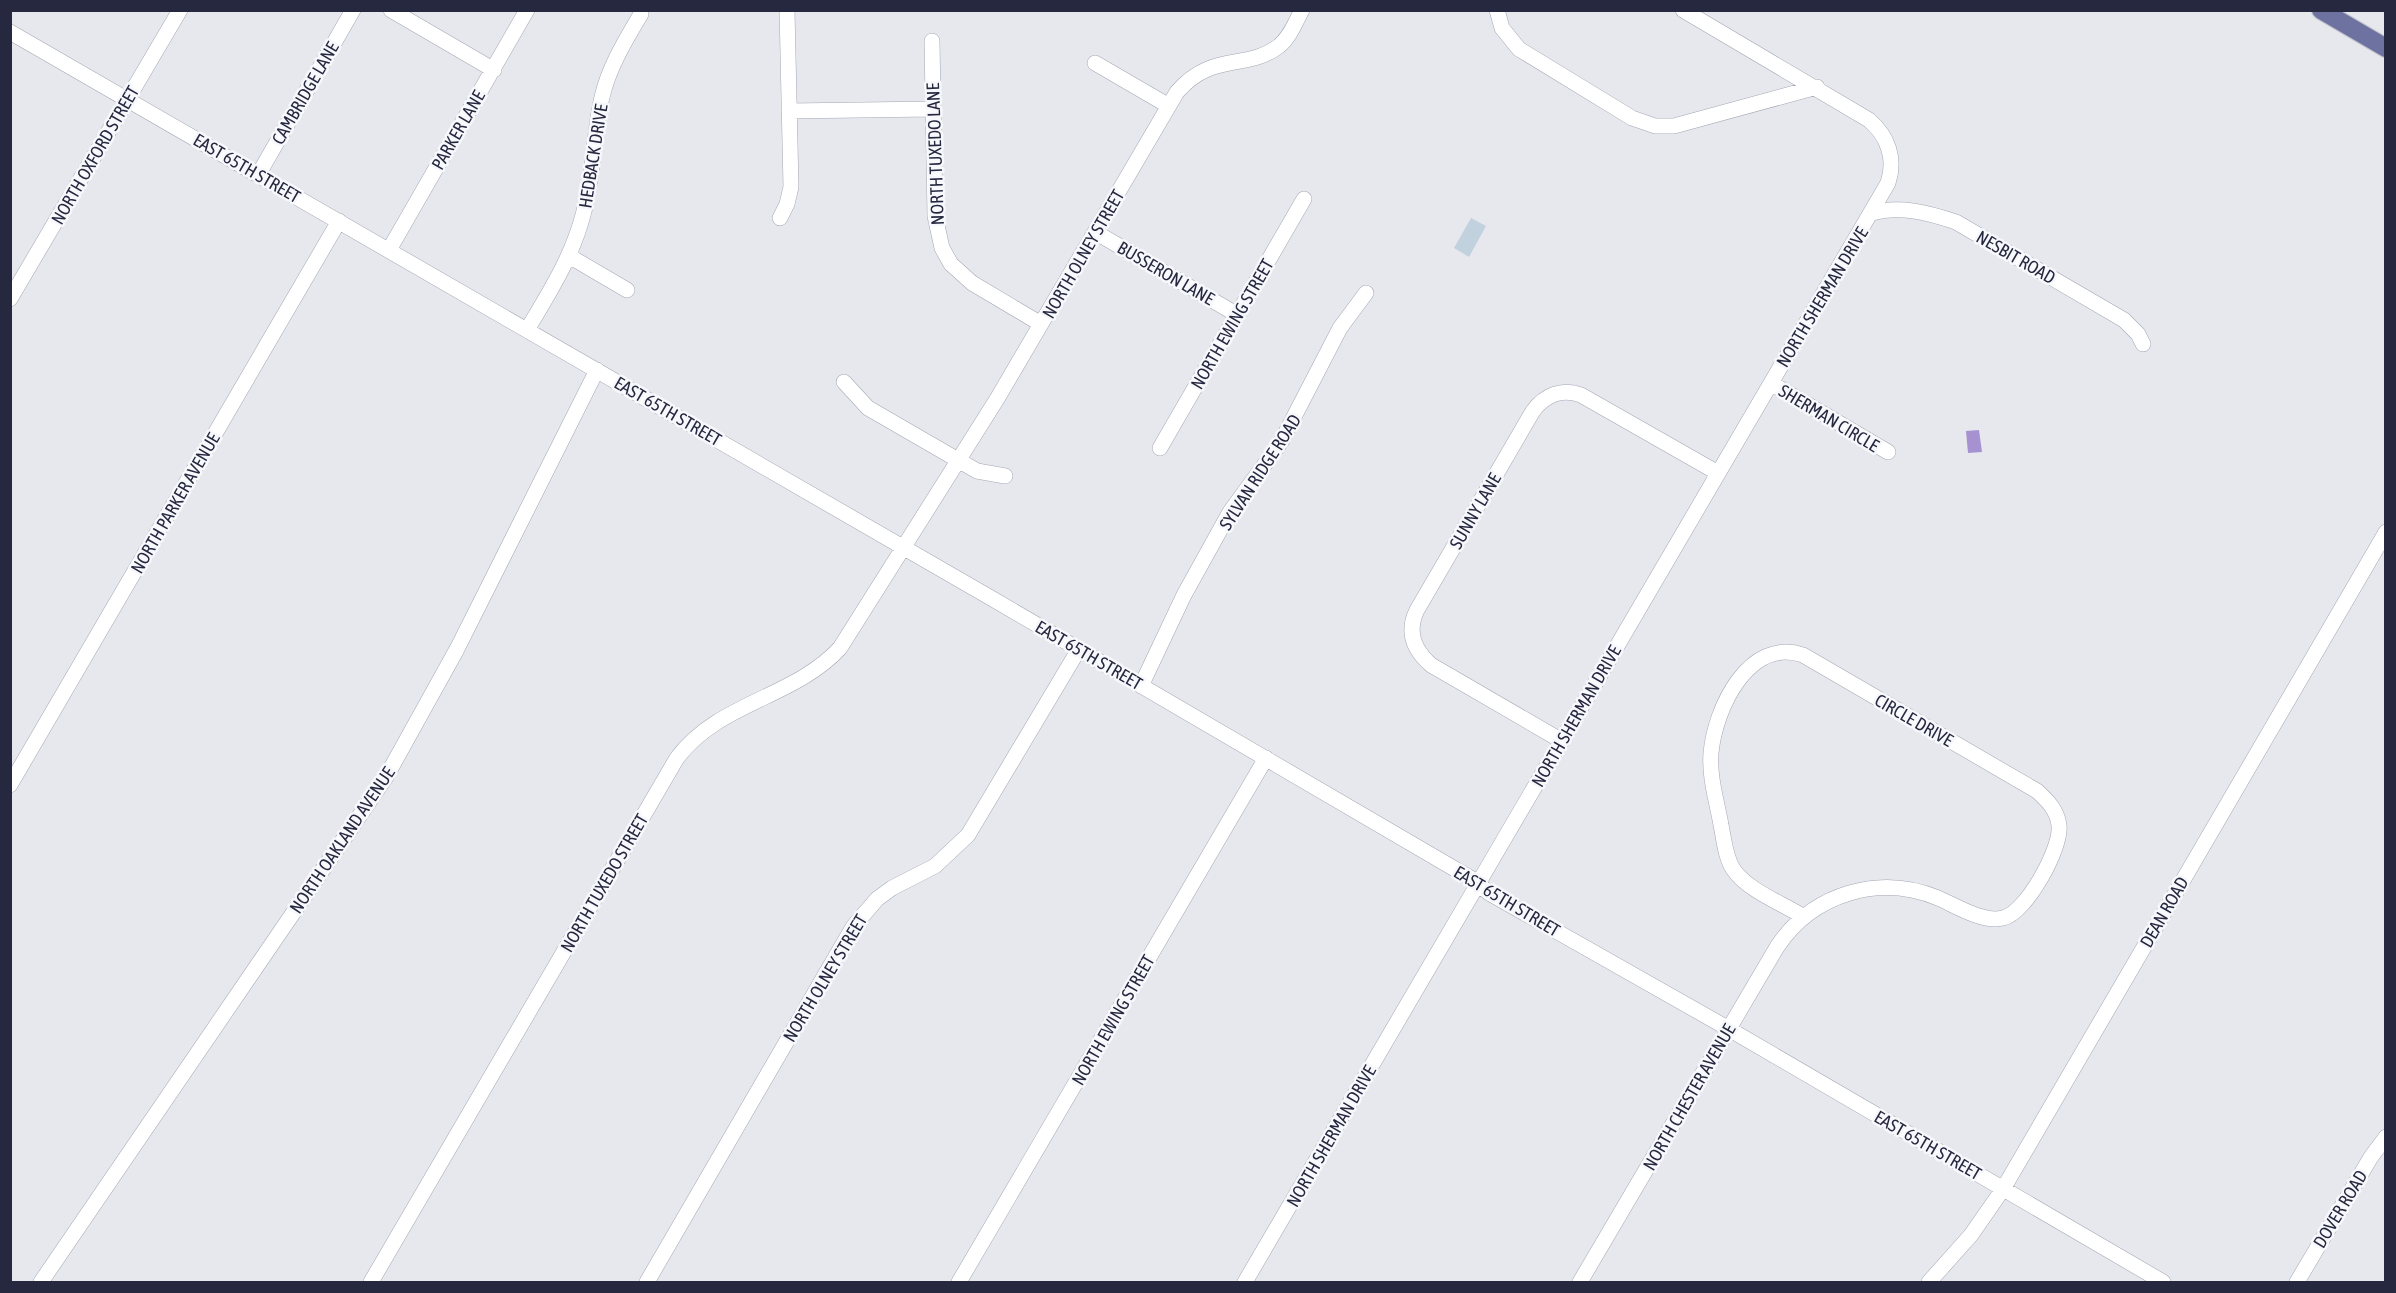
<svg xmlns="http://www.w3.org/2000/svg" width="2396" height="1293" viewBox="0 0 2396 1293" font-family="'Asap Condensed',sans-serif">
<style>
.green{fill:#c1d1de}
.water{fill:#a692d0}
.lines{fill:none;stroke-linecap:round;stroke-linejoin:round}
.minor-casing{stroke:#a5a7b3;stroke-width:16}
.major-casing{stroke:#c2c3ca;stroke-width:20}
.minor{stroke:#fff;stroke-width:15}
.major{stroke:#6d72a1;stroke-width:18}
.labels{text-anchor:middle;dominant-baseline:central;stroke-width:5;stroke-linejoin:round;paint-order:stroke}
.street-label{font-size:18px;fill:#262840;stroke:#f7f8fb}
</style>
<rect width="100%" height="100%" fill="#e6e8ee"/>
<path class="green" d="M1471,218L1486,226L1469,257L1454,248Z"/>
<path class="water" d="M1979,430L1982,452L1968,453L1966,431Z"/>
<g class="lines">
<defs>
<path id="minor" d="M391,10L494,70
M1497,10L1502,28L1519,49L1632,118L1655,126H1674L1817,87
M10,32L991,598L1472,879L1489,893L1729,1029L2163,1282
M932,41L935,216L942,248L951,264L972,283L1041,324
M1095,63L1169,106
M789,111L933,109
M258,175L353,10
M1872,213C1900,205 1929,213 1956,222L2124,320L2138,334L2143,344
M780,218L787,204L791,187L787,10
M1095,232L1236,314
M389,250L527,10
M569,256L627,290
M10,299L180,10
M527,330C549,293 572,257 583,215C594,176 593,136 602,97C609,67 625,41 641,14
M844,382L868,408L977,471L1005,476
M1771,383L1888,452
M1160,448L1304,199
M1141,686L1184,595L1230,512L1281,442L1340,328L1366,293
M1562,741L1431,665C1414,650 1406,632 1417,610L1533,411C1545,395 1562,388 1581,395L1718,473
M10,785L339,221
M41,1282L386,777L457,649L597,370
M371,1282L677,758C719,702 794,698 840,648L997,399L1177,92C1212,51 1247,71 1279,46C1290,37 1295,23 1302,10
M647,1282L853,927L877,899L892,888L935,866L968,835L1079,649
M959,1282L1266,758
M1245,1282L1888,183C1896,159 1888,136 1869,120L1683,10
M1580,1282L1777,947C1813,893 1879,874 1938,898C1956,906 1983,923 2003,918C2026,913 2062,848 2059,825C2057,810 2048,801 2037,791L1803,655C1749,637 1715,708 1711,753C1709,777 1717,802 1721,825C1724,839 1725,856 1733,869C1748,891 1782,903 1804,917
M1929,1282L1971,1235L2003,1189L2386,532
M2297,1282L2371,1157L2386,1137"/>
<path id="major" d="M2321,10L2386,48"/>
</defs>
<use href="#minor" class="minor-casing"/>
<use href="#major" class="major-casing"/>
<use href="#minor" class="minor"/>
<use href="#major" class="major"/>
</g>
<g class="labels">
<g class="street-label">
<text transform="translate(305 93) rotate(-60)">CAMBRIDGE LANE</text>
<text transform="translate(458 130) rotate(-60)">PARKER LANE</text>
<text transform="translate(935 154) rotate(-92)">NORTH TUXEDO LANE</text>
<text transform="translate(95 155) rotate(-60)">NORTH OXFORD STREET</text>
<text transform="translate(593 156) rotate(-81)">HEDBACK DRIVE</text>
<text transform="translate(247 168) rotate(30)">EAST 65TH STREET</text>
<text transform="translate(1083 254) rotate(-60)">NORTH OLNEY STREET</text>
<text transform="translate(2016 257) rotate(30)">NESBIT ROAD</text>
<text transform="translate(1166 273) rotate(30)">BUSSERON LANE</text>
<text transform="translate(1822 297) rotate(-59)">NORTH SHERMAN DRIVE</text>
<text transform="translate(1232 324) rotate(-60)">NORTH EWING STREET</text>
<text transform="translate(668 411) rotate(30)">EAST 65TH STREET</text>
<text transform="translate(1829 418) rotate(31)">SHERMAN CIRCLE</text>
<text transform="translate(1260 472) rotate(-57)">SYLVAN RIDGE ROAD</text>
<text transform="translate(175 503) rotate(-60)">NORTH PARKER AVENUE</text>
<text transform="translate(1475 511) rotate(-60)">SUNNY LANE</text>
<text transform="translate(1089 655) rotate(30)">EAST 65TH STREET</text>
<text transform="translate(1576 716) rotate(-60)">NORTH SHERMAN DRIVE</text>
<text transform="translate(1914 720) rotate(30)">CIRCLE DRIVE</text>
<text transform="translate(342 840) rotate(-56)">NORTH OAKLAND AVENUE</text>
<text transform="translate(604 883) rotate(-60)">NORTH TUXEDO STREET</text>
<text transform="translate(1507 901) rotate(31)">EAST 65TH STREET</text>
<text transform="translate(2164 912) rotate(-60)">DEAN ROAD</text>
<text transform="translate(825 978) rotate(-59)">NORTH OLNEY STREET</text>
<text transform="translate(1113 1020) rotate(-60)">NORTH EWING STREET</text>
<text transform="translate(1689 1097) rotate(-60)">NORTH CHESTER AVENUE</text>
<text transform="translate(1331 1136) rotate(-60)">NORTH SHERMAN DRIVE</text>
<text transform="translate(1928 1145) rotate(30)">EAST 65TH STREET</text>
<text transform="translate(2340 1209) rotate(-59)">DOVER ROAD</text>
</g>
</g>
<rect width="2396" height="1293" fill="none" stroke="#262840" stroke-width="24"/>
</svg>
